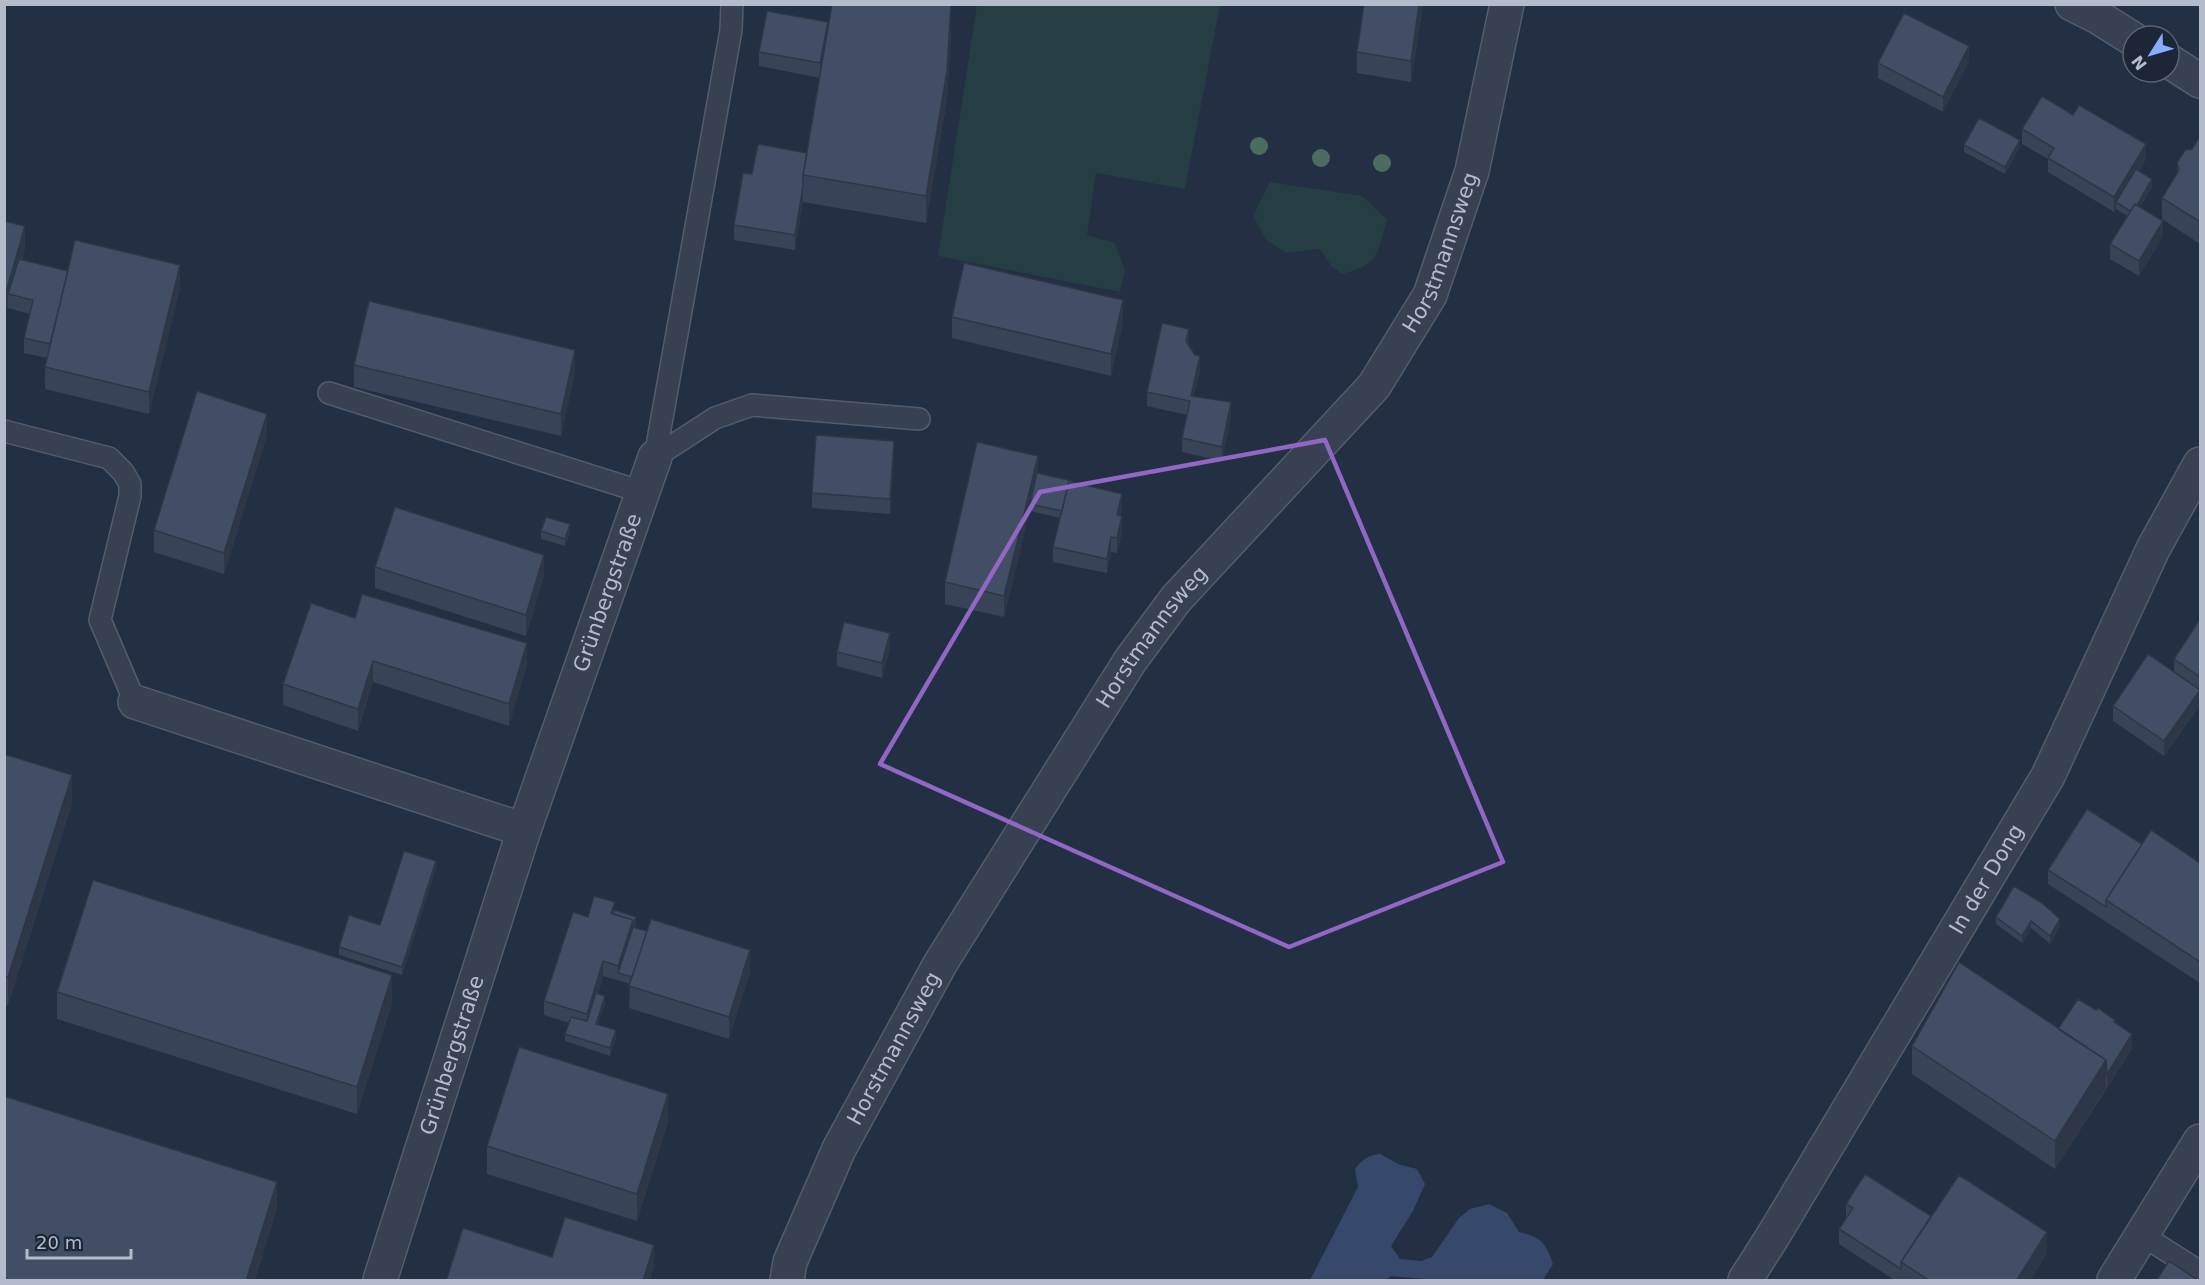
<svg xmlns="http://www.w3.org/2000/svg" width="2205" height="1285" viewBox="0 0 2205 1285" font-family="'DejaVu Sans',sans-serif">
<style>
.green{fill:#253e43}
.water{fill:#36496a}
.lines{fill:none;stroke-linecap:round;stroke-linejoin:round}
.service-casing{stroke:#535c6c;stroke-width:24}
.minor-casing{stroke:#535c6c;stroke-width:36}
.tertiary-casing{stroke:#535c6c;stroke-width:36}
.service{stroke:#384152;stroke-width:21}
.minor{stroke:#384152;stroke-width:33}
.tertiary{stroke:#384152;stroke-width:33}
.tree{fill:#4a6d60}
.wall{fill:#394357}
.shaded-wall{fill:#2e3747}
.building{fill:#424e65;stroke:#2e3747;stroke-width:1.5}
.marked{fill:none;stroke:#9266c4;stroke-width:4.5;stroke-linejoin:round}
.labels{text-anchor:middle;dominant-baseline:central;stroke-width:4.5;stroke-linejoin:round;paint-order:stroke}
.street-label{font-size:21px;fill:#b4bccc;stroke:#1d2637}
</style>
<rect width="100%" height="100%" fill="#232f42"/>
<path class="green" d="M977,5H1220L1185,189L1096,173L1087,235L1115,243L1125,271L1120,292L938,256Z
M1270,182L1362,196L1387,219C1377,255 1380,264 1342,274L1331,266L1320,249L1286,253L1266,240L1253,216Z"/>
<path class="water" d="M1380,1154L1398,1164L1417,1169L1425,1184L1413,1211L1391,1246L1400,1259L1421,1261L1432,1257L1459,1218L1470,1209L1489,1204L1507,1213L1519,1232C1541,1237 1546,1243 1553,1264L1543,1280H1438L1391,1276L1385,1280H1310L1358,1187L1355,1169C1362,1160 1368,1155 1380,1154Z"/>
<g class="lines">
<defs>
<path id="service" d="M329,393L642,492
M4,431L109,458L123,472L130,484V496L100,620L135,702
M655,457L731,30L732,4
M655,457L715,418L752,405L919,419
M2142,1235L2200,1272"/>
<g id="minor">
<path d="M135,702L524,830"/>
<path id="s1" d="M380,1280L524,830L655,457"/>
<path id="s2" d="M787,1280L790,1262L839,1149L940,964L1130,661L1176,599L1374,386L1430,295L1472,171L1507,4"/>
<path id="s3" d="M1745,1280L1773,1236L2048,776L2153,549L2200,464"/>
<path d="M2114,1280L2200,1141"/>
</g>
<path id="tertiary" d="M2072,4L2098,17L2133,39
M2169,61L2200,81"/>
</defs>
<use href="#service" class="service-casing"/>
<use href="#minor" class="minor-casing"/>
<use href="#tertiary" class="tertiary-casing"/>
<use href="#service" class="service"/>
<use href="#minor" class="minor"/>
<use href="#tertiary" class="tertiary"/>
</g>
<g class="tree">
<circle cx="1259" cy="146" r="9"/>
<circle cx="1321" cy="158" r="9"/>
<circle cx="1382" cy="163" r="9"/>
</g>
<path class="wall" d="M1423,4L1411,82L1357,73V52Z
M828,28L951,33L947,99L926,223L803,202V201L795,250L734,240V225L752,174L807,153L820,78L759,66V52Z
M1969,61L1943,112L1878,78V63Z
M2022,129L2146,159L2139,171L2152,187L2140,207L2163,236L2139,276L2110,259V244L2127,216L2116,209L2114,212L2048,172V159L2022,144Z
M2200,136V244L2162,219V198L2177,173V163L2192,149Z
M1964,145L2020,147L2005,174L1964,152Z
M4,221L25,247L22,260L68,271L180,287L149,414L45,389V367L47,358L24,353V338L30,314L8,308V305L7,310L4,312Z
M952,317L1123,322L1111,376L952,338Z
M1188,345L1200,371L1194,396L1231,417L1222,461L1182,452V438L1187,415L1147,406V392Z
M354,365L575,372L561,436L354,387Z
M267,435L224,574L154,552V530Z
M894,456L890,514L812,508V493Z
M1038,473L1073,482L1122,508L1120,516L1122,531L1117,553L1111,552L1107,573L1053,562V547L1060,518L1030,511V510L1004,617L945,604V582Z
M541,531L570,532L565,546L541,539Z
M375,567L544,576L526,636L375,588Z
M355,618L527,664L509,726L373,682L358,731L283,705V684Z
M2200,619V705L2164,756L2113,721V706L2174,671V659Z
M890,648L882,678L837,666V652Z
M4,754L72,803L8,1005L4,1004Z
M2142,844L2200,863V983L2048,884V870Z
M436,868L402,975L339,955V947L380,925Z
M2014,886L2060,926L2050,944L2031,928L2022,943L1996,924V917Z
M615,910L636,924L635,927L750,972L729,1039L629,1008L630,984L603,976L598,994L605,1003L598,1024L616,1038L610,1056L565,1041V1034L569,1023L544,1015V1001L588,917Z
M57,992L392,1003L357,1114L57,1019Z
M2115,1023L2132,1049L2055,1169L1912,1074V1046L2058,1029Z
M668,1122L637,1221L487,1174V1146Z
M1846,1204L1931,1216L2047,1253L2030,1281H1896L1839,1244V1229L1846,1218Z"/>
<path class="shaded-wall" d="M1419,4H1423L1411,82V61Z
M951,5V33L947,99L926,223V196Z
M828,22V37L820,78V63Z
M1969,46V61L1943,112V97Z
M2020,140V147L2005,174V167Z
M2146,144V159L2119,204L2116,202V209L2114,212V197Z
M2152,179V187L2132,219V212Z
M803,186V201L795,250V235Z
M2163,221V236L2139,276V261Z
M25,226V247L11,294H8V305L7,310L4,312V290Z
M180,265V287L149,414V392Z
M1123,300V322L1111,376V354Z
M1189,329V344L1186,356V341Z
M575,350V372L561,436V414Z
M1200,356V371L1191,410V396Z
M1231,402V417L1222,461V447Z
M267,414V435L224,574V553Z
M894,441V456L890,514V499Z
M1038,456V478L1030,504V510L1004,617V596Z
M1122,494V508L1117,530V515Z
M1122,516V531L1117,553V538Z
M570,524V532L565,546V539Z
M1111,537V552L1107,573V559Z
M544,555V576L526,636V615Z
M890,633V648L882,678V663Z
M527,643V664L509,726V704Z
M373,661V682L358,731V709Z
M2200,690V704L2164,756V741Z
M72,775V803L8,1005V977Z
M436,861V868L402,975V967Z
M636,917V924L620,974L618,973V981V966L633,920Z
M2060,919V926L2050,944V936Z
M2031,921V928L2022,943V936Z
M750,950V972L729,1039V1017Z
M603,961V976L587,1029V1014Z
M392,975V1003L357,1114V1087Z
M605,996V1003L596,1031V1024Z
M616,1030V1038L610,1056V1048Z
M2132,1034V1049L2107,1088V1074Z
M2106,1060V1088L2055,1169V1141Z
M668,1094V1122L637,1221V1194Z
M277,1182V1209L255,1281H246Z
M2047,1232V1253L2030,1281H2016Z
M654,1245V1267L650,1281H643Z"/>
<path class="building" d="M832,4H946L951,5L947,71L926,196L803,175Z
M1364,4H1419L1411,61L1357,52Z
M767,11L828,22L820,63L759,52Z
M1904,13L1969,46L1943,97L1878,63Z
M2042,96L2073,115L2079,105L2146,144L2114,197L2048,158L2054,148L2022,129Z
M1979,118L2020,140L2005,167L1964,145Z
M2200,136V222L2162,198L2179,170L2177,163L2185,150L2192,149Z
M758,144L807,153L803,175V186L795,235L734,225L743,173L752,174Z
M2136,169L2152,179L2137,205L2135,204L2130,211L2116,202Z
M2135,204L2163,221L2139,261L2110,244Z
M4,221L25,226L7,289L4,290Z
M75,240L180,265L149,392L45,367Z
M19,259L68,271L50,344L24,338L33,300L8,294Z
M964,263L1123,300L1111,354L952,317Z
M369,301L575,350L561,414L354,365Z
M1162,323L1189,329L1186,341L1195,355L1200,356L1191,396L1231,402L1222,447L1182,438L1190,401L1147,392Z
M197,391L267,414L224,553L154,530Z
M816,435L894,441L890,499L812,493Z
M977,442L1038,456L1004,596L945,582Z
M1037,473L1073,481V482L1069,481L1062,511L1030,504Z
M1069,481L1122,494L1117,515L1122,516L1117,538L1111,537L1107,559L1053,547Z
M395,507L544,555L526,615L375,567Z
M546,517L570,524L565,539L541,531Z
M362,594L527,643L509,704L373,661L358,709L283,684L311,603L355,618Z
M2200,619V677L2174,659Z
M844,622L890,633L882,663L837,652Z
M2148,654L2200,690L2164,741L2113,706Z
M4,754L72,775L8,977L4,976Z
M2087,809L2142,844L2106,900V907L2048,870Z
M2151,830L2200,863V962L2106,900Z
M404,851L436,861L402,967L339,947L349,915L380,925Z
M93,880L392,975L357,1087L57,992Z
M2014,886L2042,903L2060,919L2050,936L2031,921L2022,936L1996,917Z
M594,896L615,902L611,913L633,920L618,966L603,961L587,1014L544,1001L573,912L588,917Z
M615,910L636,917L633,927V920L613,914Z
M651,919L750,950L729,1017L629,986Z
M633,927L647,931L632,977L618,973Z
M1959,962L2106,1060L2055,1141L1912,1046Z
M596,993L605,996L596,1024L616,1030L610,1048L565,1034L571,1017L587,1021Z
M2078,999L2096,1010L2098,1008L2115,1020L2114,1022L2132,1034L2107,1074L2106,1060L2058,1029Z
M519,1047L668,1094L637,1194L487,1146Z
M4,1096L277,1182L246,1281H4Z
M1865,1174L1931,1216L1901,1262V1269L1839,1229L1853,1208L1846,1204Z
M1959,1175L2047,1232L2016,1281H1930L1901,1262Z
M565,1217L654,1245L643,1281H446L463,1228L552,1257Z
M2169,1261L2199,1281H2156Z"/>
<path class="marked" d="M1325,440L1503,862L1289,947L880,764L1040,492Z"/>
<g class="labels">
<g class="street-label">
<text stroke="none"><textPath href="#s2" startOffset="1228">Horstmannsweg</textPath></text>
<text stroke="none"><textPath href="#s1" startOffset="724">Grünbergstraße</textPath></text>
<text stroke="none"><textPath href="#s2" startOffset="742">Horstmannsweg</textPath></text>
<text stroke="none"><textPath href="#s3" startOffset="468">In der Dong</textPath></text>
<text stroke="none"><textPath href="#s2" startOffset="256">Horstmannsweg</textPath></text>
<text stroke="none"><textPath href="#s1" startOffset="236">Grünbergstraße</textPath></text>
</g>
</g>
<rect width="2205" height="1285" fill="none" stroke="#b4bccc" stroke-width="12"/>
<g transform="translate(2151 54) rotate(233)"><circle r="28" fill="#1d2637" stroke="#596273" stroke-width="1.5"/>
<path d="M0-4.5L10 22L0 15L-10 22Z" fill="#86aeff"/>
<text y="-9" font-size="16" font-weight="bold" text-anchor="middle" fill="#b4bccc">N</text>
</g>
<path d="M27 1249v9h104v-9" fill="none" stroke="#b4bccc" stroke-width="3"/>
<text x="36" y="1249" font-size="18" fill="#b4bccc" stroke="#1d2637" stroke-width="4.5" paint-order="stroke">20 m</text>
</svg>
